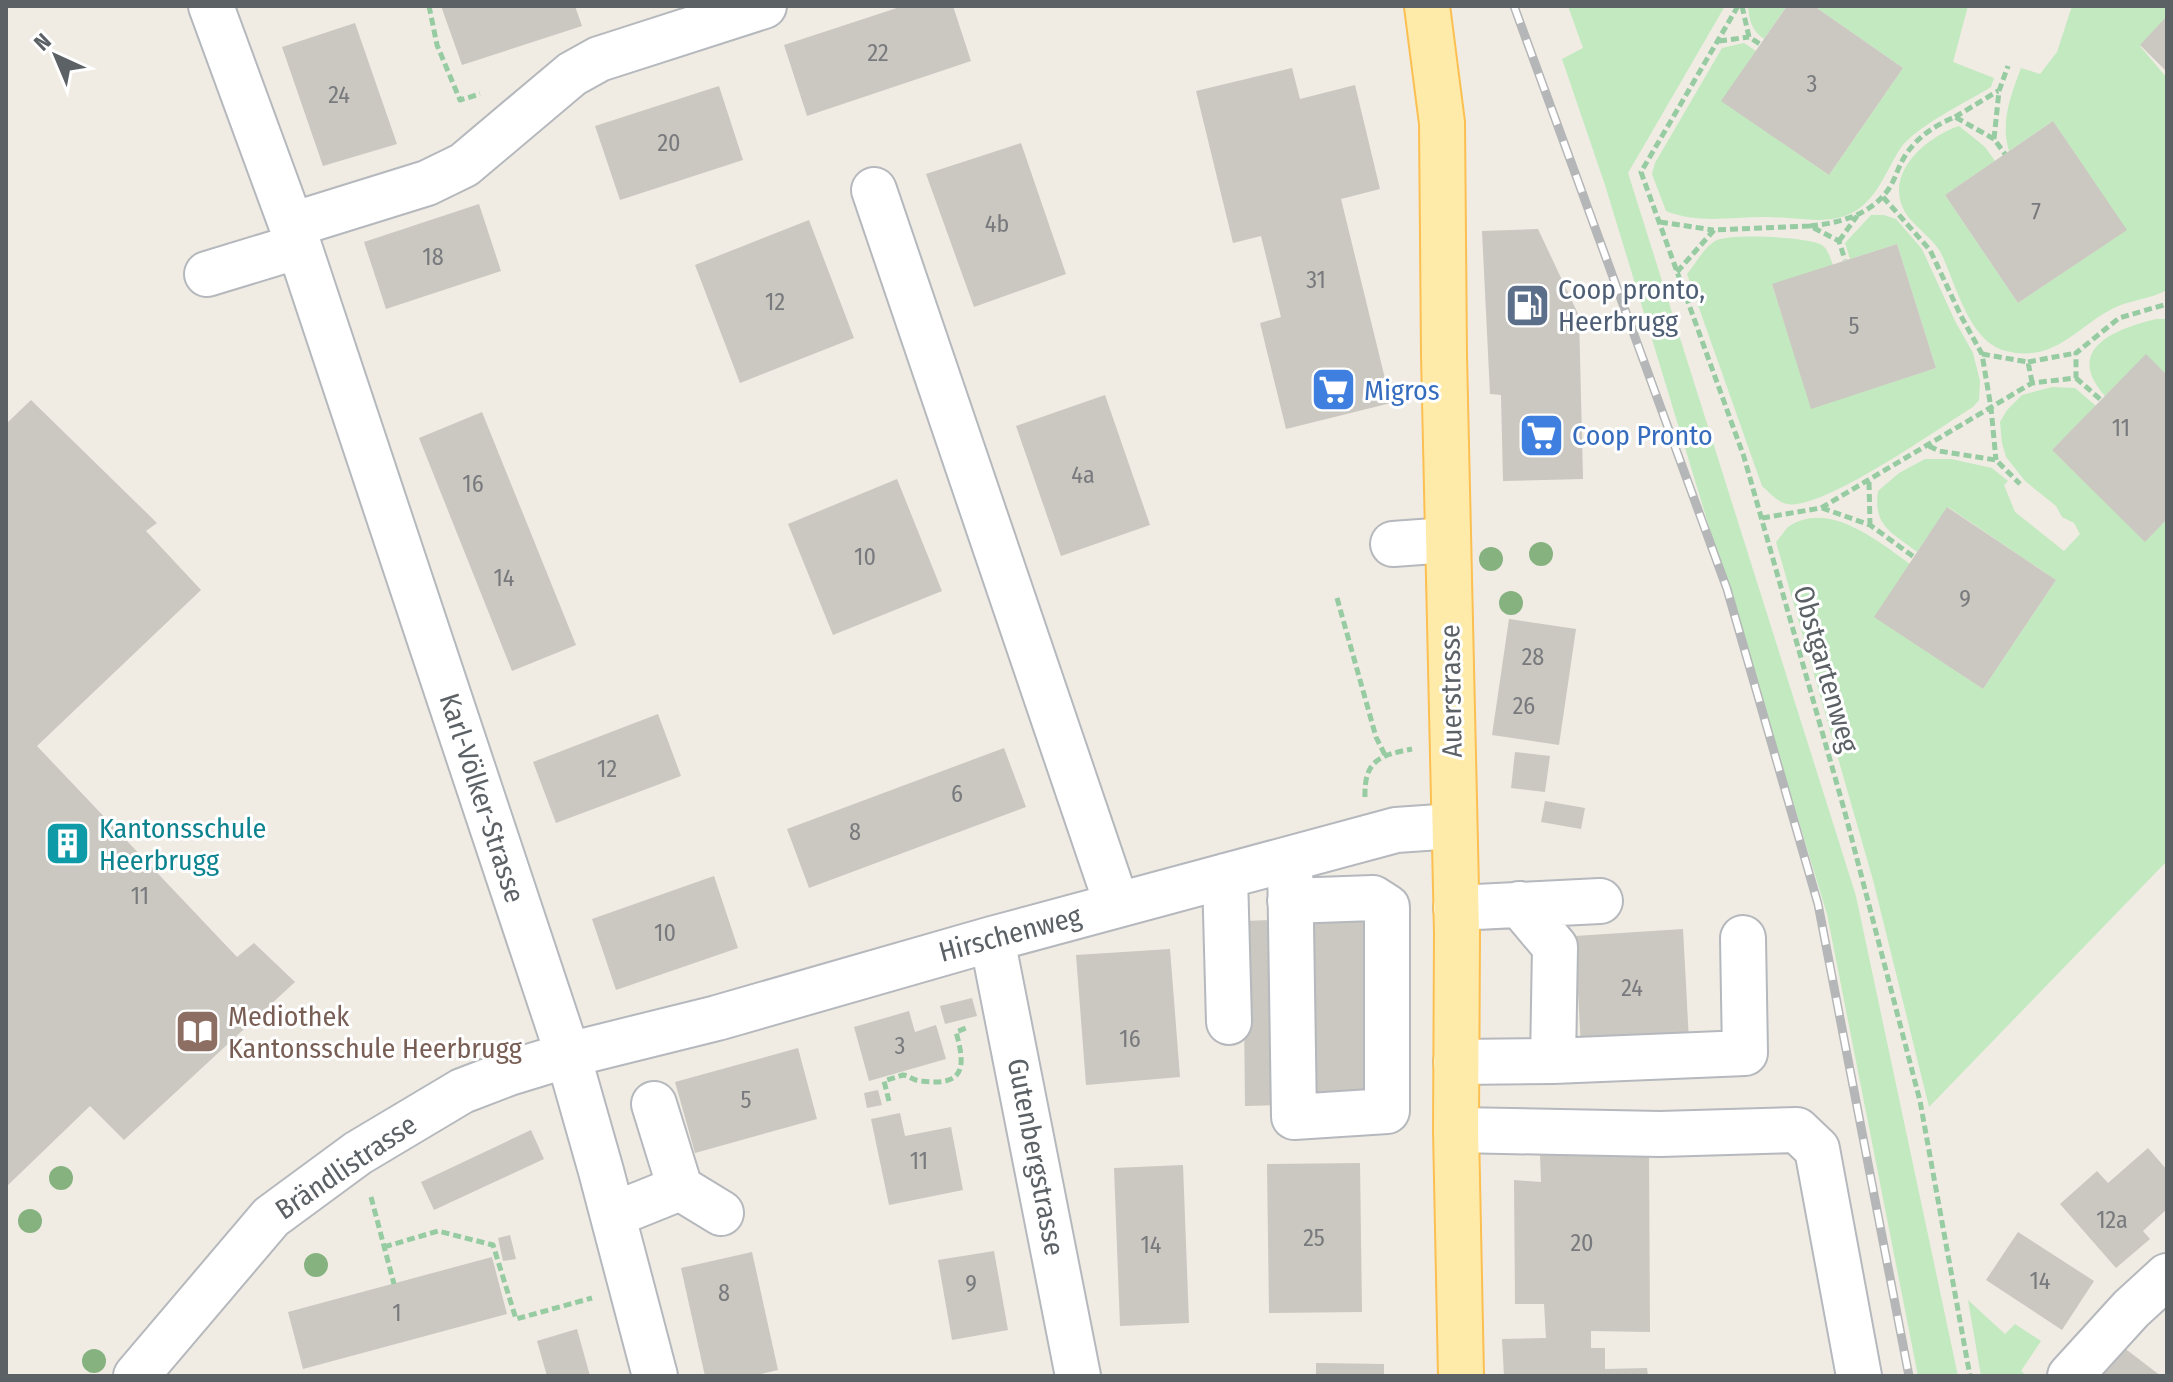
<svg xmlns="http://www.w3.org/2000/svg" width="2173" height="1382" viewBox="0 0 2173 1382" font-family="'Fira Sans Condensed',sans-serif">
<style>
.green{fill:#c2e9bf}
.building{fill:#cbc7c1}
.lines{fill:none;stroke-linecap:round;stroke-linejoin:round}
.minor-casing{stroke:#b5b8bc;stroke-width:48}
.major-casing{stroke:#fbbf52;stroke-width:48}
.path{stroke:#97cba2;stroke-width:5;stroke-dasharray:8 4;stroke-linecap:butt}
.minor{stroke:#fff;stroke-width:44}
.major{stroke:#ffeba9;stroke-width:44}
.rail-casing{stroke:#b5b6b7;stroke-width:9}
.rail{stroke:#fff;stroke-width:6;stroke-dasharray:18;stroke-linecap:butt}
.tree{fill:#86b280}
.labels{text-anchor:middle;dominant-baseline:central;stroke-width:6;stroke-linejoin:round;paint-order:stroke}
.number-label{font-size:24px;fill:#787a7d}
.service-label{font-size:28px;fill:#4e5e75;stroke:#fff;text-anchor:start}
.shop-label{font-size:28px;fill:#366cbe;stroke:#fff;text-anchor:start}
.street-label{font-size:28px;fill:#5c6166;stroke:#fff}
.culture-label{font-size:28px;fill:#0d838f;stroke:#fff;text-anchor:start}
.education-label{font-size:28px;fill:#785e54;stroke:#fff;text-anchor:start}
</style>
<rect width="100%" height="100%" fill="#f0ece4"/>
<path class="green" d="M1568,6H1725L1628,173L1856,896L1958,1376H1918L1827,914L1605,185L1562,59L1583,48Z
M1748,6H1787L1764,39C1752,31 1749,20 1748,6Z
M1814,6H1968L1953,62L1994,78L1991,87C1967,102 1914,127 1900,149C1884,174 1875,207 1842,217C1818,224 1788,216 1763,217C1730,217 1698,224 1666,211L1652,174L1655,163L1722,48L1744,43L1756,51L1722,101L1829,175L1903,68Z
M2072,6H2167V16L2140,46L2167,78V290C2149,300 2127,300 2110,310C2075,329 2053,363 2006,351C1969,342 1956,284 1941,253C1932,237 1914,227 1905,212C1883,174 1926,137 1959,126L1985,147L1995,161L1945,195L2018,303L2126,230L2053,121L2009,151C2000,122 2011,95 2021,68L2040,74L2057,52Z
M1871,215H1884L1896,219L1922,249L1955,321L1973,353L1980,381L1979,400L1973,407C1939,428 1822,511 1787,504C1777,502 1770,493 1762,486L1687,274C1695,264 1704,248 1715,241C1729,233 1805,237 1820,244C1828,248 1830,257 1833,265L1772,285L1812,408L1936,368L1897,244L1850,259L1845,243Z
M2156,319H2167V375L2146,355L2105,396C2063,349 2115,329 2156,319Z
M2052,387L2075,388L2096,406L2052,450L2145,541L2167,519V861L1929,1107L1873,880L1776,542C1780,538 1784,531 1788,527C1828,499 1879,542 1910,564L1875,617L1983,689L2056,580L1948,507L1917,552C1892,532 1873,527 1878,491L1899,473L1925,459H1951L1992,468L2008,481L2004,485L2015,512L2064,551L2080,534L2074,523L2062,517L2056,506L2025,481L2006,457L2002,443L2000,422L2007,410L2022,395Z
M1968,1300L2005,1334L2015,1324L2041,1341L2021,1371L2027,1376H1981Z"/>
<path class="building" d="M441,6H575L582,26L462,65Z
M903,6H953L971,61L807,116L784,45Z
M1787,6H1814L1903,68L1829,175L1721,101Z
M2167,16V72L2140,45Z
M355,23L397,144L323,166L282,47Z
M1292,68L1300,99L1355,85L1380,189L1341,199L1391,403L1286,429L1260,323L1281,317L1261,236L1233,243L1196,91Z
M719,86L743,160L620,200L595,126Z
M2053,121L2127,230L2018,303L1945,195Z
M1021,143L1066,274L974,307L926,174Z
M479,204L501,271L386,309L364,242Z
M809,220L854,338L740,383L695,265Z
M1538,229L1579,316L1583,479L1503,481L1501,395L1490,394L1482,231Z
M1897,244L1936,368L1811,409L1772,284Z
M2146,354L2167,375V519L2145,542L2052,450Z
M1105,395L1150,525L1061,556L1016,426Z
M31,400L157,523L146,531L201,590L37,746L237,957L254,943L295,982L124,1140L90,1106L6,1187V424Z
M482,412L576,645L512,671L419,438Z
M897,479L942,591L833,635L788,524Z
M1947,507L2056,580L1983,689L1874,617Z
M1509,619L1576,629L1559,745L1492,735Z
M658,714L681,776L556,823L533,762Z
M1004,748L1026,807L809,888L787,829Z
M1515,752L1550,756L1545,792L1511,788Z
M1545,801L1585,808L1581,829L1541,822Z
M714,876L738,948L616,990L592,919Z
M1369,918L1372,1100L1310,1101L1307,919Z
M1275,920L1280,1105L1245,1106L1243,921Z
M1683,929L1689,1041L1581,1048L1575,936Z
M1170,949L1180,1077L1086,1085L1076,955Z
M972,998L977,1016L945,1024L940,1006Z
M909,1011L915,1032L936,1025L946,1059L869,1081L854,1027Z
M798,1048L817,1119L695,1153L675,1082Z
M878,1090L882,1105L867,1108L864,1093Z
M900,1113L905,1136L951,1127L963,1190L889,1205L871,1119Z
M531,1130L544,1159L434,1210L421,1182Z
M2148,1148L2167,1170V1209L2143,1231L2150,1239L2116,1268L2060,1204L2097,1171L2108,1183Z
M1649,1152L1650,1332L1591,1331V1348H1605V1369L1647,1368L1648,1376H1504L1502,1339L1546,1338L1544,1304H1515L1514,1180L1541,1182L1540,1154Z
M1360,1163L1362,1312L1269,1313L1267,1164Z
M1183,1165L1189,1323L1120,1326L1114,1168Z
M2018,1232L2094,1281L2062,1330L1986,1280Z
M510,1235L516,1259L503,1261L498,1238Z
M994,1251L1008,1330L952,1340L938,1260Z
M752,1252L778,1370L753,1376H705L681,1268Z
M492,1257L507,1314L303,1369L288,1312Z
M577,1329L590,1376H547L537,1341Z
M2119,1344L2161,1376H2094Z
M1316,1363L1384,1364V1376H1316Z"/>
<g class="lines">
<defs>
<path id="minor" d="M211,6L299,246L568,1055L601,1171L655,1376
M874,190L1117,905
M292,225L427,183L464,165L572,74L599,59L764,6
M207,274L299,246
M1393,544L1448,540
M1290,859L1294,1117L1387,1111V907L1373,898L1290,901
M1225,876L1229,1022
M1456,908L1600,901
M992,939L1078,1376
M1553,1061L1745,1053L1743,938
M1456,1062L1553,1061L1555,947L1519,904
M1456,1130L1660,1134L1797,1130L1817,1149L1859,1376
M680,1188L721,1213
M613,1215L680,1188L654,1104
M136,1376L271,1217L358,1153L462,1091L509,1073L568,1055L717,1018L992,939L1396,830L1454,826
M2070,1376L2131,1309L2167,1276"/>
<path id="major" d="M1427,6L1442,123L1444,355L1457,933L1456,1130L1461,1376"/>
</defs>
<use href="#minor" class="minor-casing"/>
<use href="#major" class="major-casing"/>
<path class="path" d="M429,6L437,45L460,100L480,94
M1738,6L1641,172L1744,457L1844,809L1920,1101L1970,1376
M1742,6L1749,37L1760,44
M1719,41L1749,37
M1955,117L1998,91
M1994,139L1999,91L2008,66
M1883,197L1930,250L1961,316L1982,354L1991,408L1996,460
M1660,222L1713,230
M1810,226C1837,223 1865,217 1884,195C1895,183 1897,168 1905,156C1916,138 1935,125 1955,117L1994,139L2005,154
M1839,241L1857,216
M1677,272L1714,230L1810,226L1839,241L1845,260
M1982,354L2028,362L2032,382
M2028,362L2076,353
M2076,378L2101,400
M1929,446L1939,451L1996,460L2020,484
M1869,482L1870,525
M1822,508L1870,525L1914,557
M1762,518L1821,508L2032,383L2076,378V353L2119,318L2167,304
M1337,598L1376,737L1385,755
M1365,797C1364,760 1380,755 1412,749
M889,1101L884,1081L903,1075C910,1076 914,1081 921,1081C965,1087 966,1067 956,1032L966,1028
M371,1197L394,1284
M384,1247L438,1231L493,1245L516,1319L592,1298"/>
<use href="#minor" class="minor"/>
<use href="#major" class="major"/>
<defs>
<path id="rail" d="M1514,6L1727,589L1818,904L1909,1376"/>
</defs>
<use href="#rail" class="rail-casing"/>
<use href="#rail" class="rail"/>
</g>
<g class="tree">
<circle cx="1541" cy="554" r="12"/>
<circle cx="1491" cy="559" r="12"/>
<circle cx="1511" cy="603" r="12"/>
<circle cx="61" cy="1178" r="12"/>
<circle cx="30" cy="1221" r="12"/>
<circle cx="316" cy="1265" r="12"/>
<circle cx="94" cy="1361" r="12"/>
</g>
<defs>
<symbol id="fuel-square" viewBox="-11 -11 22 22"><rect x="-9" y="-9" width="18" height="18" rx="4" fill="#5c6f8a" stroke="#fff"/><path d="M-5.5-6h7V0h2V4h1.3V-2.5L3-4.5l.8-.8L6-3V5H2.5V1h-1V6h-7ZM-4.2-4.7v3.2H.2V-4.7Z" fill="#fff"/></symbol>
<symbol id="supermarket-square" viewBox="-11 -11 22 22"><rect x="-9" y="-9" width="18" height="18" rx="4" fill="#3f7fe0" stroke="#fff"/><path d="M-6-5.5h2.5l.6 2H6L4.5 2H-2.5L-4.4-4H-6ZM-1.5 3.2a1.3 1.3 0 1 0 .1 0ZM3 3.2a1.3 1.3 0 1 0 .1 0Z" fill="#fff"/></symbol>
<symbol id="building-square" viewBox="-11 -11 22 22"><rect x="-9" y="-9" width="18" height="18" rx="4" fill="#0f9aa8" stroke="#fff"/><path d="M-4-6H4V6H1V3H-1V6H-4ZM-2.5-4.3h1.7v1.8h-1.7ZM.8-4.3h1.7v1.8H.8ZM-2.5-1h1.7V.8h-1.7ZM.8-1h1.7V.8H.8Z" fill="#fff"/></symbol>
<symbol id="library-square" viewBox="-11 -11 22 22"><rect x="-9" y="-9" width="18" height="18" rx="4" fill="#8d6e63" stroke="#fff"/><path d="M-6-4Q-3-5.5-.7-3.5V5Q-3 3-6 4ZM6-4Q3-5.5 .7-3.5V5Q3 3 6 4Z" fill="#fff"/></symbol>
</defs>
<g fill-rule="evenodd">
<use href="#fuel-square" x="1502" y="280" width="51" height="51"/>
<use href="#supermarket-square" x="1308" y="364" width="51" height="51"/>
<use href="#supermarket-square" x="1516" y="410" width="51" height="51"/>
<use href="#building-square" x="42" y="818" width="51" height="51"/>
<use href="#library-square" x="172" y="1006" width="51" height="51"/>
</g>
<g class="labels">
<g class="number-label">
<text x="878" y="53">22</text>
<text x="1812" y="84">3</text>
<text x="339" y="95">24</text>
<text x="669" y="143">20</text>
<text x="2036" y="212">7</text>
<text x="997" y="224">4b</text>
<text x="433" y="257">18</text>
<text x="1316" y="280">31</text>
<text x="775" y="302">12</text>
<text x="1854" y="326">5</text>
<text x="2121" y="428">11</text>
<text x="1083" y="475">4a</text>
<text x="473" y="484">16</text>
<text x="865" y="557">10</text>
<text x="504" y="578">14</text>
<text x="1965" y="599">9</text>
<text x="1533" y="657">28</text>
<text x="1524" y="706">26</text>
<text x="607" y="769">12</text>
<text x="957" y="794">6</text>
<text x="855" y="832">8</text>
<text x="140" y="896">11</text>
<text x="665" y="933">10</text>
<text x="1632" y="988">24</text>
<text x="1130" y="1039">16</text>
<text x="900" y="1046">3</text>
<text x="746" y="1100">5</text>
<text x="919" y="1161">11</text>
<text x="2112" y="1220">12a</text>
<text x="1314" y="1238">25</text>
<text x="1582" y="1243">20</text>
<text x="1151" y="1245">14</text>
<text x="2040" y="1281">14</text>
<text x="971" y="1284">9</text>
<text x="724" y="1293">8</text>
<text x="397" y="1313">1</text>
</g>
<g class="service-label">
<text x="1558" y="289">Coop pronto,<tspan x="1558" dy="32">Heerbrugg</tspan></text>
</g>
<g class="shop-label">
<text x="1364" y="390">Migros</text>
<text x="1572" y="435">Coop Pronto</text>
</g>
<g class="street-label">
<text transform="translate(1826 669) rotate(74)">Obstgartenweg</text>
<text transform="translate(1451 691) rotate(-91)">Auerstrasse</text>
<text transform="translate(482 798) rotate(72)">Karl-Völker-Strasse</text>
<text transform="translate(1010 934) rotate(-15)">Hirschenweg</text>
<text transform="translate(1036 1157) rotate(79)">Gutenbergstrasse</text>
<text transform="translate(346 1167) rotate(-34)">Brändlistrasse</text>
</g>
<g class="culture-label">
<text x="99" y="828">Kantonsschule<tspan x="99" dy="32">Heerbrugg</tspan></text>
</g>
<g class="education-label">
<text x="228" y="1016">Mediothek<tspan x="228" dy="32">Kantonsschule Heerbrugg</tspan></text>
</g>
</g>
<rect width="2173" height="1382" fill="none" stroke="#5c6166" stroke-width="16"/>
<g transform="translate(56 56) rotate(316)" stroke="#ffffff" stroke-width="6" paint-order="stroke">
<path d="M0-6L14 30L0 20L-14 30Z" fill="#5c6166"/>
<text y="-12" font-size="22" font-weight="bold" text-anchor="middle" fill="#5c6166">N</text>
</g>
</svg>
